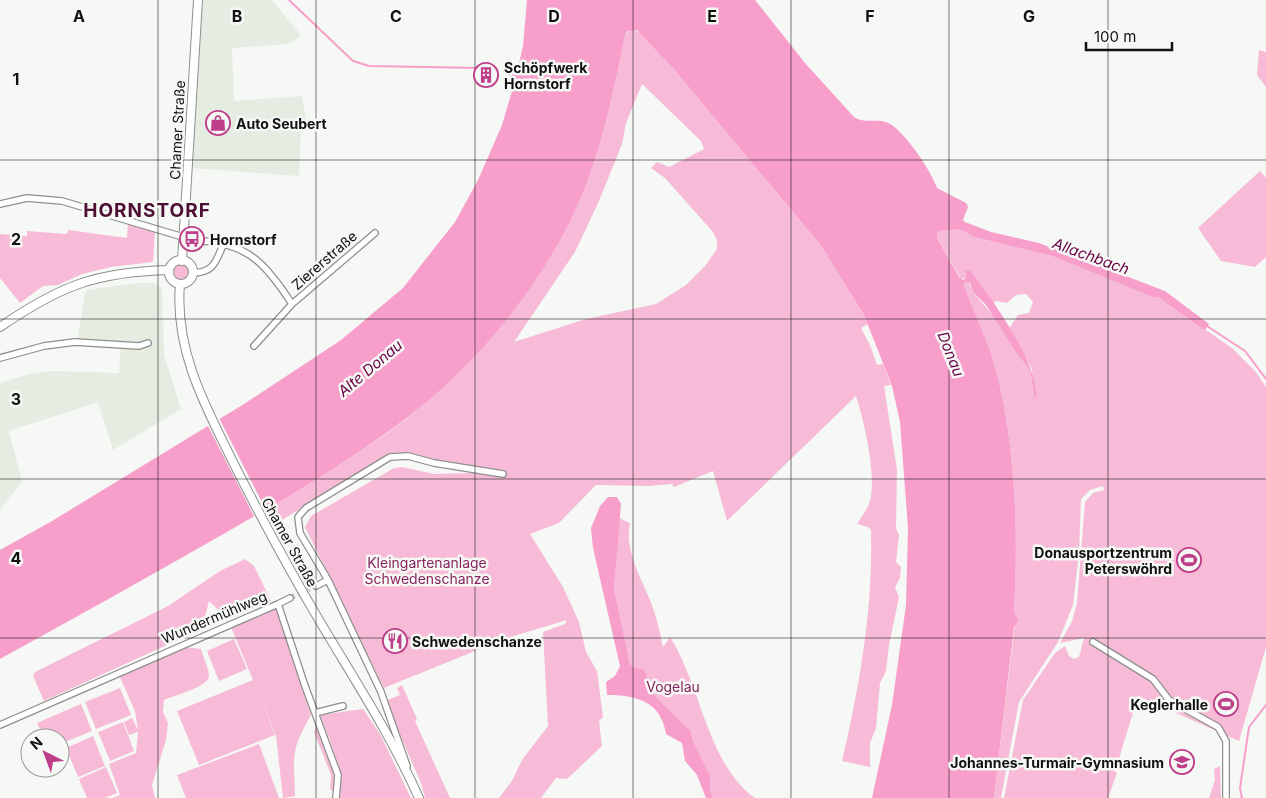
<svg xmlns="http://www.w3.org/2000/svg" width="1266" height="798" viewBox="0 0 1266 798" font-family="Inter,sans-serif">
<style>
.built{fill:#e5ece2}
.green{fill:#f7bbd8;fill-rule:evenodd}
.water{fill:#f79ecb}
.pier{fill:#f5f8f4}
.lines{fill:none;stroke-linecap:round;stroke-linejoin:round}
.stream{stroke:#f79ecb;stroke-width:2}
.street-tunnel{stroke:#d3d5d2;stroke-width:5.5;stroke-dasharray:5.5 3;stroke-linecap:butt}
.street-casing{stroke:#8d908d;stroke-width:8}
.secondary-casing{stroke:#8d908d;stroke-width:10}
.street{stroke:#fff;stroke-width:5.5}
.secondary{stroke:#fff;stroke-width:8}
.grid{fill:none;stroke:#101110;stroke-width:1;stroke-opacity:0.55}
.labels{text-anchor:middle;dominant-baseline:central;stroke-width:5;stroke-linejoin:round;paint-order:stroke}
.poi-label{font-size:14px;font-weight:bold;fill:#101110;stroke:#f5f8f4;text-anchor:start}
.street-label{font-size:14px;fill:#101110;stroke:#f5f8f4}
.park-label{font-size:14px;fill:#87235e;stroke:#f5f8f4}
.water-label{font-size:15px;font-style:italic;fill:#6a0046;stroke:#f5f8f4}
.district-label{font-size:19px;font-weight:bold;letter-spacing:1px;fill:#4d0f34;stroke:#f5f8f4}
.grid-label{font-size:16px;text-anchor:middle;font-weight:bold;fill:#101110;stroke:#f5f8f4;stroke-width:5;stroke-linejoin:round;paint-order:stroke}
</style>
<rect width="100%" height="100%" fill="#f5f8f4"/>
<path class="built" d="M200,0H272L301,35L288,44L232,48L234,101L302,96L306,120L301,124L299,176L191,168Z
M137,283H154L162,288L164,355L181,409L113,450L98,402L9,431L22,482L0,509V383L30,374L52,371L119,373L121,343L77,341L86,290Z"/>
<path class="green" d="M632,29L641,33L672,67L811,234L822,247L864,315L868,324L861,328L870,345L877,365L883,364L891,385L884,386L897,470L896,528L899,535L896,562L901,567L900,578L895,587L899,597L889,645L886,671L880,683L876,728L870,743V767L842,761C860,685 873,609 871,530L868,527L857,524C861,517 867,510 869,504C878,479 864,421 856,396L727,521L713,471L674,487L672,484L649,486L596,485L559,523L530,534L563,587L579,622L586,652L597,671L603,717L599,721L602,746L567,779L556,778L541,798H499L512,781L522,760L548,726L543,632L565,624L567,620L507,638L384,688L305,527L311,516L394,468L402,467L434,474L471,473L469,466L389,455L277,523L269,512L273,505C318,478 364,451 406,419C481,359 549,278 584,188C604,139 615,87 625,35ZM642,84L701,141L704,149L669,167L657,162L651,168L665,178L713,232L717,240V249L705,266L686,285L656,304L586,319L514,342L575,252L599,201L622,144L626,123Z
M1259,50L1266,52V87L1257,75Z
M1260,171L1266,178V257L1255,267L1221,261L1198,228Z
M128,223L155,231L153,262L111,267L82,274L58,285L43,286L20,303L0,278V234L27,236V231L67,234L68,230L127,238Z
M941,229H959L974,237L1052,256L1155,298L1158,297L1232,348L1256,372L1266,387V647L1239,741L1138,696L1115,772L1117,773L1108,798H1004L1023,700L1055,653L1065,646L1069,656L1074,659L1079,657L1084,638L1060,643L1072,621L1077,603L1085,502L1093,493L1104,490L1103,486L1090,490L1081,499L1079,553L1073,605L1058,642L1019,702L1001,798H994L1016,615L1014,610C1019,530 1015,429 991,353C983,330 972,308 964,285L968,281L973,292L995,318L1017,354L1030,370L1035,401L1032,369L1009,329L1018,315L1029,313L1033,302L1026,294L1016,295L1007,303L996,301L993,303L970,270L965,273L966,278L961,279L937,238L938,231Z
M171 272a9 9 0 1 1 18 0a9 9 0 1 1-18 0Z
M619,518L630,523C624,551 642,579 652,605C657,619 660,633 663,647L670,637C701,685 707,764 755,798H713L710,790V775L693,741L691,731L655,696L644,669L635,668L630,664L614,589Z
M245,559L254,566L271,601L228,619L209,601L202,629L44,701L33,676L35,672L168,606L220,571Z
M276,608L311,715C290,752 294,755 295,796L283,798L276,736L231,627Z
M234,639L247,669L219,681L207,651Z
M185,647L201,649C203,657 208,666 209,675C210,687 175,695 164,700L163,712L168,723L166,740L152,785L155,798H113L120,795L109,764L136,753L138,732L129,735L124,722L132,718L138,730L135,711L119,675Z
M253,680L275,735L199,765L177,711Z
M402,685L417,719L415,721L450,798H425L421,783L385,701L400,695L397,688Z
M120,688L131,715L96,729L85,702Z
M81,704L92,731L60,744V738H44L37,723Z
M363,709L380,734L411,798H339C344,769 330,741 320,715Z
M123,722L134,751L110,761L98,732Z
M317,725L335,779L334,792L330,789L331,775L314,732Z
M93,736L105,766L78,777L66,748Z
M259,744L279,798H186L177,775Z
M1220,766L1221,798H1209L1215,780L1214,769Z
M106,767L117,793L105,798H87L79,779Z"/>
<path class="water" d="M527,0H755L805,63L854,117C864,124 877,118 888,123C903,129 932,172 937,188L966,203L968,207L963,220L965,222L991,232L1039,243L1165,291L1209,324L1205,330L1158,297L1155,298L1052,256L974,237L959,229L938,231L937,238L959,277L963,280L966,278L965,271L970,270C990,296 1044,370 1035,401L1030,370L1017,354L986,305L973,292L970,283L966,282L964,285C972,308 983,330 991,353C1015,429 1019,530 1014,610L1018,621L1014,627L994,798H872L892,705L906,605L908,528L900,422L892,386L864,315L822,247L672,67L637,30L628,31L625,35C615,87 604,138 585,187C551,275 479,364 404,420C348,462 288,497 227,532C152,575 76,617 0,659V550L52,521L244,404L341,340L403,288L455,222L478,180L502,125L515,81L508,79L510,71L517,72L523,46Z
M608,497H617L621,504L614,589L630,664L635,668L644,669L655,696L691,731L693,741L710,775V790L713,798H706L697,775L685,761L682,743L666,734C661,701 636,695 607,695L606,682L615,676L620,666L593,548L591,528L600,506Z"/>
<path class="pier" d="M218,416L267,512L255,518L207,424Z"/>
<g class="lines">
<path class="stream" d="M289,0L353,61L369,66L479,68
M1207,326L1245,351L1266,379
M1242,798L1240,788L1249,727L1266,705"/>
<path class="street-tunnel" d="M290,598L316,586"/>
<defs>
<path id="street" d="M0,204L27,198L62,201L183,237
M202,241C249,243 268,267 292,304L375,233
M192,273C215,273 216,260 224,243
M254,346L292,304
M0,358L44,346L75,342L139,346L148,343
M316,586L328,580
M278,604L290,598
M1093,642L1153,679L1169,700L1218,727L1226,741V798
M315,713L343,706
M0,725L278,604L305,686L338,775L336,798
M407,766L381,692L328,580L300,533L298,517L306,508L390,457L408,456L434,463L503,474"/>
<path id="secondary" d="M169 272a12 12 0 1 1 24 0a12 12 0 1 1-24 0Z
M182,261L198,0
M180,284C174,353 208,411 237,470C263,521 290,571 319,620C354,679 391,735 419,798
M0,327C60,286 95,272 169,270"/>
</defs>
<use href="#street" class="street-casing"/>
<use href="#secondary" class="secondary-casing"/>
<use href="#street" class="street"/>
<use href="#secondary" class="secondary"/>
</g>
<path class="grid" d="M158,0V798M316,0V798M475,0V798M633,0V798M791,0V798M949,0V798M1108,0V798M0,160H1266M0,319H1266M0,479H1266M0,638H1266"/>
<defs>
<symbol id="building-ring" viewBox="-11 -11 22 22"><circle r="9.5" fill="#f5f8f4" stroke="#be3e89" stroke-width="1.5"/><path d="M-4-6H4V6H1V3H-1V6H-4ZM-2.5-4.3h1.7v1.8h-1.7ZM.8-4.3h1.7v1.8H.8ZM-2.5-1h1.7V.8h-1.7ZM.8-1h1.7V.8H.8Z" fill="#be3e89"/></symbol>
<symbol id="shop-ring" viewBox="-11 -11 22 22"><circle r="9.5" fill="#f5f8f4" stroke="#be3e89" stroke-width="1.5"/><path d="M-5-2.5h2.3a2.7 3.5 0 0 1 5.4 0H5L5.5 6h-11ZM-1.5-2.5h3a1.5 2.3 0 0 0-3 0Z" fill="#be3e89"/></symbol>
<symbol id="bus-ring" viewBox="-11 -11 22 22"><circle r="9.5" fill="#f5f8f4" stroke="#be3e89" stroke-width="1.5"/><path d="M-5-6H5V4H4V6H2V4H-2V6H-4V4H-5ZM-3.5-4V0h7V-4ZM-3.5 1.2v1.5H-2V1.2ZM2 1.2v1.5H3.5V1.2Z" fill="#be3e89"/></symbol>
<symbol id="stadium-ring" viewBox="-11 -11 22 22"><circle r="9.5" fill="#f5f8f4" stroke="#be3e89" stroke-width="1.5"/><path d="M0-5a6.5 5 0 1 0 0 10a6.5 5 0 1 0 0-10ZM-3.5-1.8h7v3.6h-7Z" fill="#be3e89"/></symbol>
<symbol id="restaurant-ring" viewBox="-11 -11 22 22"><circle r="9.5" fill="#f5f8f4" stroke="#be3e89" stroke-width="1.5"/><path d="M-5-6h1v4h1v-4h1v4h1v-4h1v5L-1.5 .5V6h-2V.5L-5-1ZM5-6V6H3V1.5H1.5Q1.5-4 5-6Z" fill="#be3e89"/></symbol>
<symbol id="school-ring" viewBox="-11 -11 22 22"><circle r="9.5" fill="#f5f8f4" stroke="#be3e89" stroke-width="1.5"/><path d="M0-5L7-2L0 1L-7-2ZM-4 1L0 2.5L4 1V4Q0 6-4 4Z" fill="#be3e89"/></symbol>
</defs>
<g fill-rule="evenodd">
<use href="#building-ring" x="472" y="61" width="28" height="28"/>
<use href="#shop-ring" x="204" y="109" width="28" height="28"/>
<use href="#bus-ring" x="178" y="225" width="28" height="28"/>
<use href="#stadium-ring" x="1175" y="546" width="28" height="28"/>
<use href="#restaurant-ring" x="381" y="627" width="28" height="28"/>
<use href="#stadium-ring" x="1212" y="690" width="28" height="28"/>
<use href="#school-ring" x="1168" y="748" width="28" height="28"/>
</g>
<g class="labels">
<g class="poi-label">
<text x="504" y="67">Schöpfwerk<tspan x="504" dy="16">Hornstorf</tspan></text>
<text x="236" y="123">Auto Seubert</text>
<text x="210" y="239">Hornstorf</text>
<text x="1172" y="552" text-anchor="end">Donausportzentrum<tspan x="1172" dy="16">Peterswöhrd</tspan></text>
<text x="412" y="641">Schwedenschanze</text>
<text x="1208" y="704" text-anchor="end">Keglerhalle</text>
<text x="1164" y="762" text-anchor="end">Johannes-Turmair-Gymnasium</text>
</g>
<g class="street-label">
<text transform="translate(177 130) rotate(-87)">Chamer Straße</text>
<text transform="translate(324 260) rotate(-41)">Ziererstraße</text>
<text transform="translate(290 542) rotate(61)">Chamer Straße</text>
<text transform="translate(214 617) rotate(-23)">Wundermühlweg</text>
</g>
<g class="park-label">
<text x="427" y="562">Kleingartenanlage<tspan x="427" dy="16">Schwedenschanze</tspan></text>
<text x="673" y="686">Vogelau</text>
</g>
<g class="water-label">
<text transform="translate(1091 256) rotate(20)">Allachbach</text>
<text transform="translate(951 354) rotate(68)">Donau</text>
<text transform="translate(370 368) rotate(-40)">Alte Donau</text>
</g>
<g class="district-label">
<text x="147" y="210">HORNSTORF</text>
</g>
</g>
<g class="grid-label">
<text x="79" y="22">A</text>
<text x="237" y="22">B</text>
<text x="396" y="22">C</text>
<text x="554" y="22">D</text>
<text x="712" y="22">E</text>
<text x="870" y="22">F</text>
<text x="1029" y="22">G</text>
<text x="16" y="85">1</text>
<text x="16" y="245">2</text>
<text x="16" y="405">3</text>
<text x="16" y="564">4</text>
</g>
<g transform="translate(45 753) rotate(318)"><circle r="24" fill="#f5f8f4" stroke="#999c99"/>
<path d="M0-4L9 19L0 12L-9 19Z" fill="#be3e89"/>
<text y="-8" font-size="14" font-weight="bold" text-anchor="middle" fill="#101110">N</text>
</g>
<path d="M1086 42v8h86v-8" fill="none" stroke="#101110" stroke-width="2.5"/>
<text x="1094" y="42" font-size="15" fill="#101110" stroke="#f5f8f4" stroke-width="4" paint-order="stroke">100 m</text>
</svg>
